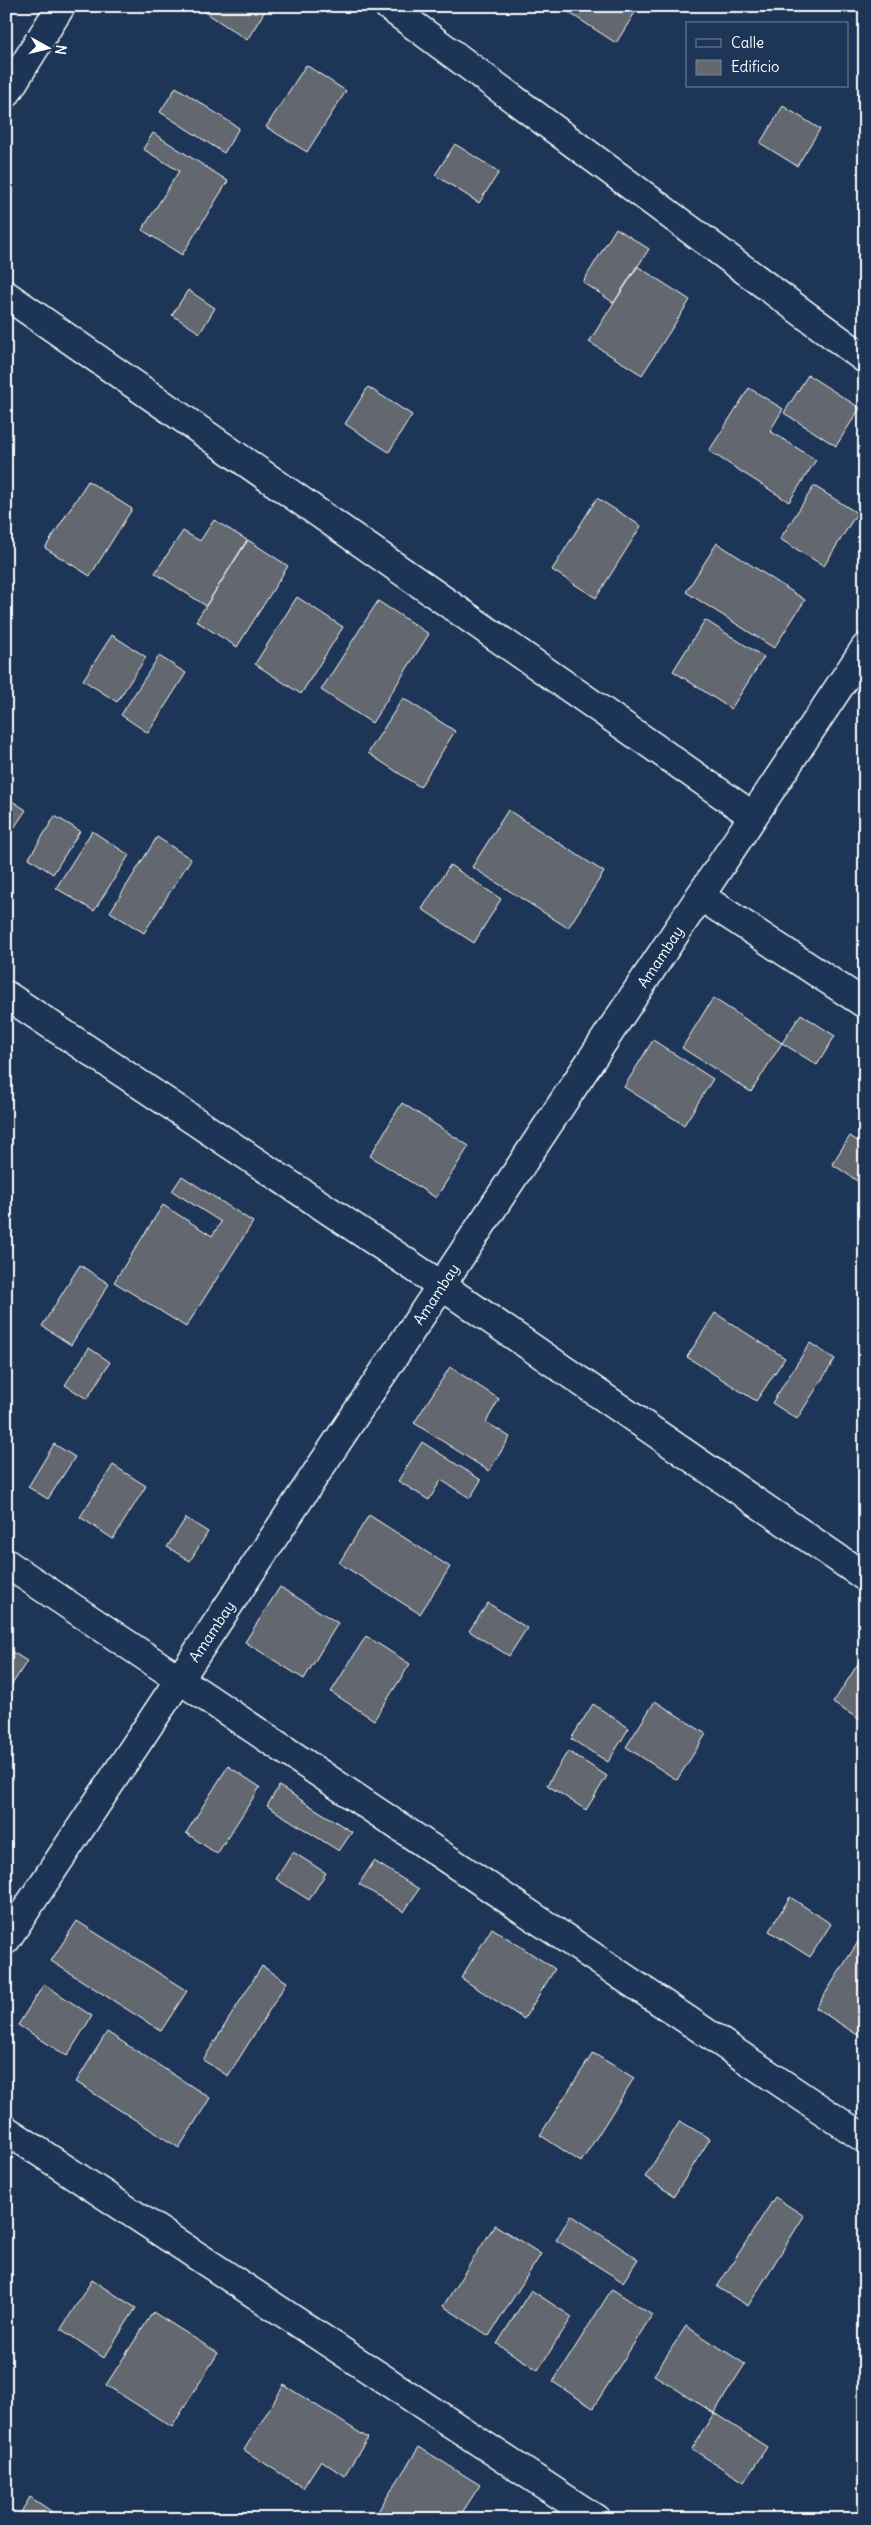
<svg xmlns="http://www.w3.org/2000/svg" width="871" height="2525" viewBox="0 0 871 2525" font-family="Delius,sans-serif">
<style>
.building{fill:#64686f;stroke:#fff}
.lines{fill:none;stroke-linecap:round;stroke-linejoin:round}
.minor-casing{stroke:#fff;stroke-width:31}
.minor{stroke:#1d3557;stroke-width:28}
.labels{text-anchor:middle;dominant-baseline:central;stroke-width:4.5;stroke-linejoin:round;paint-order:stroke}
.street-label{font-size:15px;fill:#fff;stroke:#1d3557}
</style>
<rect width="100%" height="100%" fill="#1d3557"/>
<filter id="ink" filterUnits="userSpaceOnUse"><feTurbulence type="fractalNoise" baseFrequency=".02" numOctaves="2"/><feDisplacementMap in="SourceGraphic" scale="10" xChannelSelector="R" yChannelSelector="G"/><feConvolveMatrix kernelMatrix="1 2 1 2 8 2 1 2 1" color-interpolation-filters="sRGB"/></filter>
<g filter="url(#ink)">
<path class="building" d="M196,6H268L247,40Z
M567,6H639L616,43L565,10Z
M306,65L346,91L307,152L266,127Z
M176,87L239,128L224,153L160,112Z
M783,106L820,129L797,166L760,143Z
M153,133L228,181L182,255L142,230L179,171L143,149Z
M455,144L499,172L479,203L435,175Z
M616,228L649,249L614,303L583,282Z
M637,266L690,300L642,375L589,342Z
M188,290L215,308L200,333L172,315Z
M808,375L860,408L836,446L784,413Z
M368,387L412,415L389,452L345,424Z
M749,388L783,409L770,431L816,460L789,502L709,451Z
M88,481L132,509L90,576L45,548Z
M814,486L857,513L824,566L780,539Z
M597,498L641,526L596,598L552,570Z
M214,520L247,540L206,606L155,573L183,531L200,541Z
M248,540L288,566L237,647L196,621Z
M717,543L805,600L774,648L686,592Z
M297,597L343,627L301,694L255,664Z
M378,601L429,634L372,723L321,690Z
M705,620L764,657L731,709L673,671Z
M112,635L146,657L117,702L83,680Z
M159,656L186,673L148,733L121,715Z
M403,698L455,731L420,787L368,753Z
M6,797L26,810L6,840Z
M508,810L604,872L568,928L472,867Z
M55,816L80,831L53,874L29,858Z
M92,831L129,855L94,911L56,888Z
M157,837L191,859L144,933L110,912Z
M450,865L501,899L474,943L422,909Z
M713,998L782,1043L751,1092L682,1048Z
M801,1014L835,1036L817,1065L782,1043Z
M653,1040L713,1079L684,1125L624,1087Z
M402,1103L469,1146L436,1198L370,1156Z
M850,1136L865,1146V1186L832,1164Z
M182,1176L253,1222L186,1327L114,1282L163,1205L212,1236L221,1222L172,1191Z
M80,1265L109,1284L71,1345L42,1326Z
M715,1313L785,1358L756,1401L687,1357Z
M810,1343L835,1359L797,1419L772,1403Z
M89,1348L110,1362L87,1399L65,1385Z
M450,1367L499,1399L486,1422L510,1437L489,1471L414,1423Z
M422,1442L481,1480L470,1498L441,1480L429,1500L398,1481Z
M54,1444L75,1457L48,1499L28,1487Z
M113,1465L146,1486L113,1539L80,1517Z
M369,1515L450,1567L420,1614L339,1563Z
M186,1518L208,1532L190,1561L167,1547Z
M280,1587L338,1623L304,1679L245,1642Z
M488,1603L527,1628L509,1656L469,1631Z
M366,1636L410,1664L374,1720L331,1692Z
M6,1648L27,1661L6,1694Z
M865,1653V1723L833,1703Z
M655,1701L706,1734L677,1780L626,1747Z
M593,1704L629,1728L608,1762L571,1739Z
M568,1751L607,1776L586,1810L547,1785Z
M228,1766L260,1787L217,1854L186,1833Z
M279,1786L352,1832L339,1851L267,1806Z
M293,1852L326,1873L309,1900L276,1879Z
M374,1861L419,1889L404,1912L359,1884Z
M790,1897L831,1924L810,1957L769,1931Z
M77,1921L187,1991L161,2031L51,1961Z
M492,1928L555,1969L524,2019L461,1978Z
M865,1931V2040L816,2008Z
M262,1966L287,1982L228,2076L203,2060Z
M44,1984L92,2016L67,2056L18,2025Z
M107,2032L210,2098L179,2148L76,2082Z
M593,2053L634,2078L581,2162L540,2135Z
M680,2121L710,2139L674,2196L645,2177Z
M775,2197L804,2216L748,2306L717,2287Z
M571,2215L638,2259L623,2282L556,2240Z
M495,2225L541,2254L489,2336L443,2306Z
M92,2280L136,2308L104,2358L61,2329Z
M612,2289L652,2315L593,2408L553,2382Z
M531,2290L572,2317L538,2370L497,2344Z
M153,2312L218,2353L172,2427L106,2385Z
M686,2326L745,2364L714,2413L654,2375Z
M284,2385L368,2438L344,2476L321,2460L303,2488L244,2450Z
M714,2413L767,2447L744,2482L692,2449Z
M419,2447L480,2485L458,2519H373Z
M30,2497L63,2519H17Z"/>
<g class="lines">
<defs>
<g id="minor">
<path d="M388,6L865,359"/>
<path d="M6,94L61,6"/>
<path d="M6,295L753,816"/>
<path d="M700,896L865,1004"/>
<path d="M6,995L442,1286L865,1577"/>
<path d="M6,1563L865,2139"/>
<path id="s1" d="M6,1940L865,648"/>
<path d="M6,2130L596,2519"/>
</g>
</defs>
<use href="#minor" class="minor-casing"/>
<use href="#minor" class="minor"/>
</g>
</g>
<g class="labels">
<g class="street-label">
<text stroke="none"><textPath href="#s1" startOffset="1181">Amambay</textPath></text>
<text stroke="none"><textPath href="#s1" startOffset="776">Amambay</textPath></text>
<text stroke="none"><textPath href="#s1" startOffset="371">Amambay</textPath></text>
</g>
</g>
<rect width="871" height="2525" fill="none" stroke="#1d3557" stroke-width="25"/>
<rect x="12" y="12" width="846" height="2500" fill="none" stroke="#fff" stroke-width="2" filter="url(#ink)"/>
<rect x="686" y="22" width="162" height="65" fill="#1d3557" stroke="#77869a"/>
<rect x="696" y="39" width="25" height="8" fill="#1d3557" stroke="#77869a"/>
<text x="731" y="48" font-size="15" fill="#ffffff">Calle</text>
<rect x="696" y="60" width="25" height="15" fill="#64686f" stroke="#77869a"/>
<text x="731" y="72" font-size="15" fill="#ffffff">Edificio</text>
<g transform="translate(48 48) rotate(98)" stroke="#1d3557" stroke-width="4" paint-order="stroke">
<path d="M0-4L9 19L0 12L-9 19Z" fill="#ffffff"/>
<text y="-8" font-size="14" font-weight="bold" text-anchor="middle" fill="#ffffff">N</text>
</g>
</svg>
